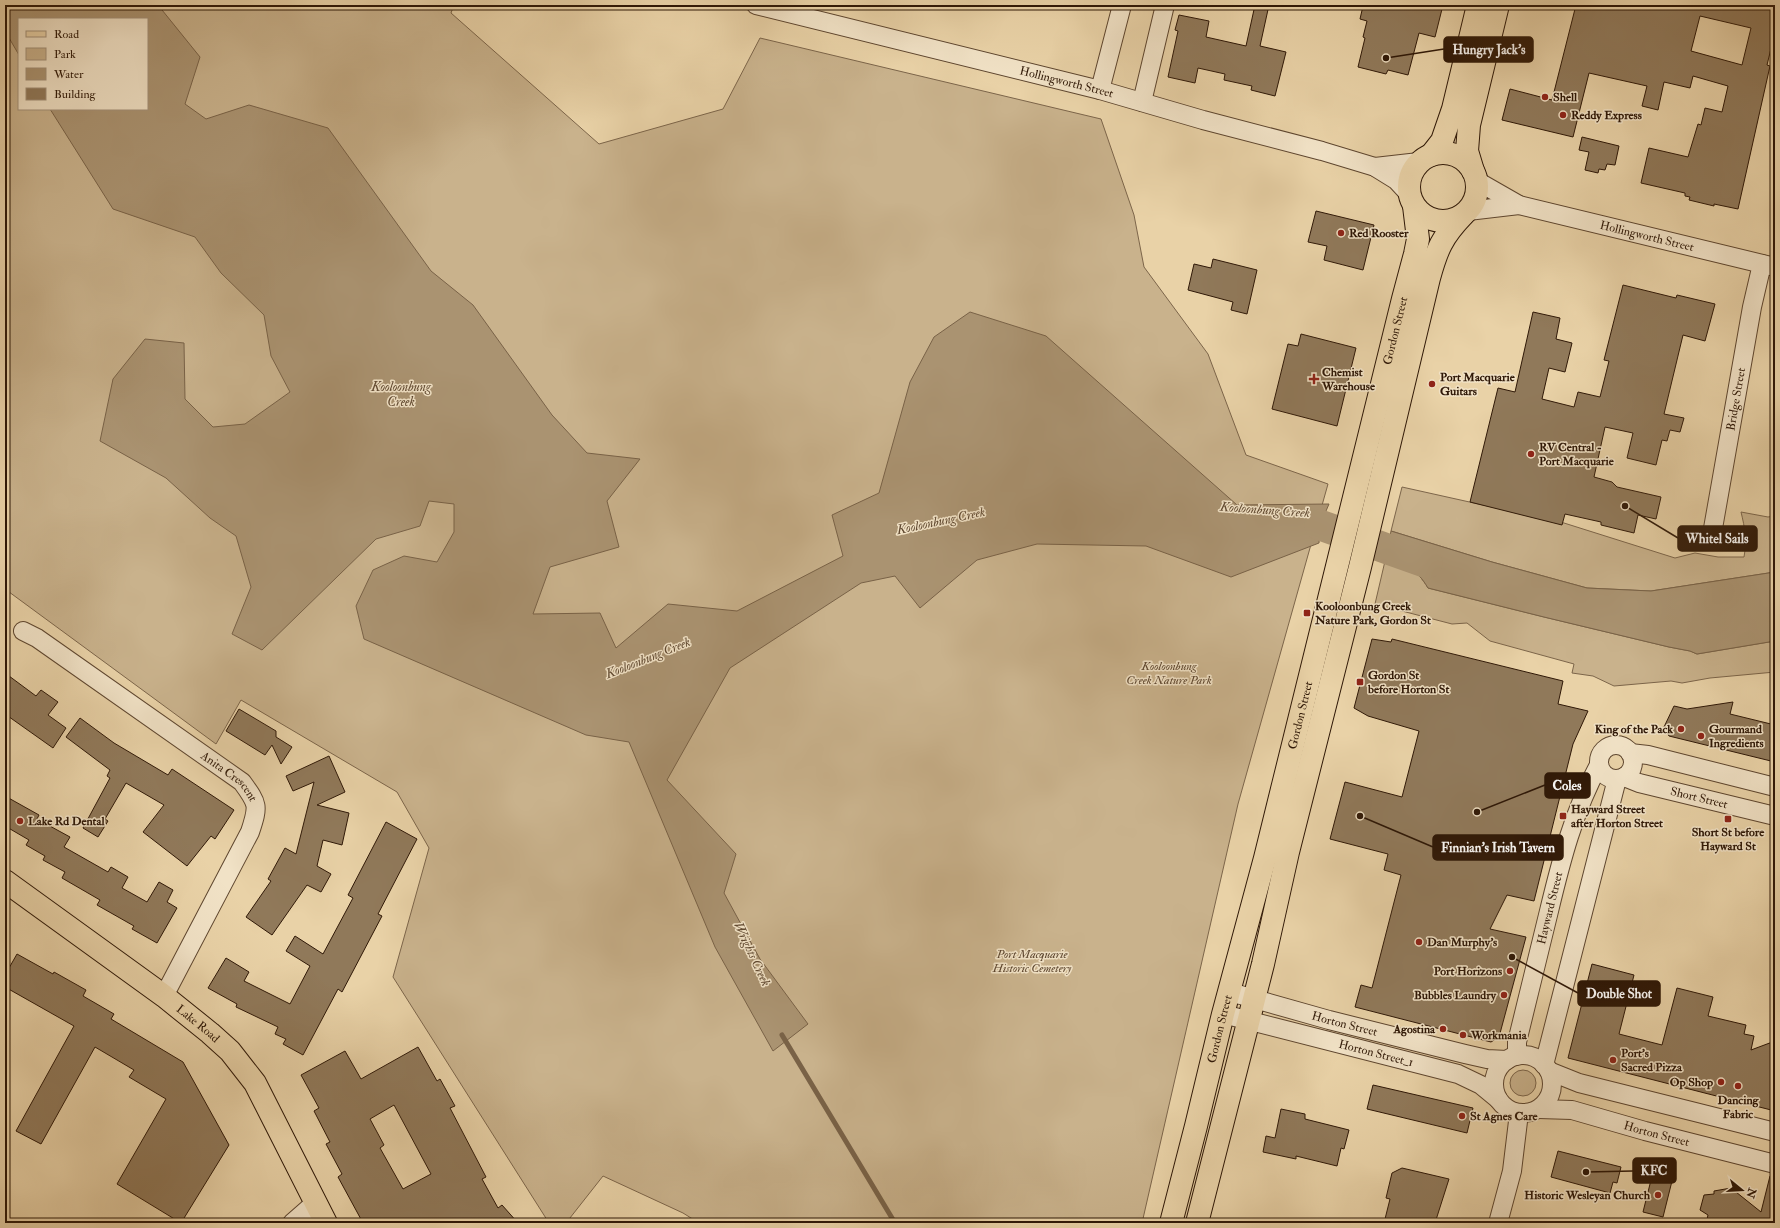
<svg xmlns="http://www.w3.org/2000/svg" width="1780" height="1228" viewBox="0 0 1780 1228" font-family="'IM FELL Double Pica',serif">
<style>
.green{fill:#c9b28c;stroke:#7c654a;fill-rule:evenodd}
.water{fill:#aa9371;stroke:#796247}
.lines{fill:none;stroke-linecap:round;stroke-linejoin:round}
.stream{stroke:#796247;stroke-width:5}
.river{stroke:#aa9371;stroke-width:31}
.building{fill:#90795a;stroke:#2f1807;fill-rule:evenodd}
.minor-casing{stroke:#5e462f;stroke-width:20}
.major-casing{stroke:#2f1807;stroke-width:24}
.minor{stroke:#f1e2c6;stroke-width:18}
.major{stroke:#e9d2a7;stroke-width:22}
.poi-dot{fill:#8f2418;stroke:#f1e2c6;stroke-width:1.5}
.labels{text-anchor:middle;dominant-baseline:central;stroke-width:3;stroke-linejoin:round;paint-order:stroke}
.street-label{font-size:12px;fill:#2f1807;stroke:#f1e2c6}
.poi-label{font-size:12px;font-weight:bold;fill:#2f1807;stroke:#f1e2c6;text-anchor:start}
.park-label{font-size:12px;font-style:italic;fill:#5d462f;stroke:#f1e2c6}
.water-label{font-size:13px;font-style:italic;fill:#604931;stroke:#f1e2c6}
.leader{fill:none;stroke:#2f1807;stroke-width:1.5}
.callout-dot{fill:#2f1807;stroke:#f1e2c6;stroke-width:1.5}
.callout{fill:#2f1807;stroke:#2f1807;stroke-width:1.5}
.callout-label{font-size:13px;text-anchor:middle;font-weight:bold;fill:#fff}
</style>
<rect width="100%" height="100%" fill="#e9d2a7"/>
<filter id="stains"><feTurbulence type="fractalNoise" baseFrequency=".005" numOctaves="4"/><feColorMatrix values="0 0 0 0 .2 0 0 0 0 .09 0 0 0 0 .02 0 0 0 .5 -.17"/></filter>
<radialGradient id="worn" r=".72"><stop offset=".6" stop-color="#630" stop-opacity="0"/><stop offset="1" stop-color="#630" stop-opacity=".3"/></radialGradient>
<path class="green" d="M5,5H454L451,13L599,144L723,109L760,38L1101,119L1134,215L1144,267L1208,354L1246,455L1328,484L1238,804L1142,1223H699L683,1213L603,1176L566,1223H549L393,977L429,848L397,792L241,700L216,744L5,589ZM19,19H147V109H19Z
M1402,487L1564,523L1675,558L1695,553L1718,557H1744C1747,541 1745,528 1741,512L1768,517L1775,516V572L1651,591L1587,588L1492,562L1391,531Z
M1385,561C1406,564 1416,568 1428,588L1544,617L1669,647L1690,651L1697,654L1775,641V672L1710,678L1682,683L1671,681L1614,686L1593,676L1572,673L1574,664L1490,641L1467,623L1452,624L1375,604Z
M1510 1083a13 13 0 1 1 26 0a13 13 0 1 1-26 0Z"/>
<path class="water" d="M5,5H158L200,57L185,104L206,119L249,105L328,128L431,271L473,305L552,415L587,453L640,459L607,501L619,547L550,567L533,614L600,613L616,648L668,604L737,611L843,556L832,515L879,493L910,382L934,337L970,312L1046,336L1237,505L1329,504L1320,525L1319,543L1231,577L1146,546L1037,544L977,560L920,608L895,576L861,583L730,668L667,780L736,854L724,893L760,959L808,1024L773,1051L715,947L629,742L586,735L364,639L356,606L373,570L404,556L437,562L454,532V504L429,501L420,526L376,539L262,650L232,634L251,587L236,536L210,518L166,478L100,441L113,379L145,339L184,343L185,399L213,427L245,424L290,392L271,356L264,315L221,273L195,237L113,209L50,109H147V19H19V55L5,31Z
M1391,531L1492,562L1587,588L1651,591L1775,572V641L1697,654L1690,651L1669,647L1544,617L1428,588C1416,568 1406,564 1385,561Z"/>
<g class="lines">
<path class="stream" d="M782,1035L895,1223"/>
<path class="river" d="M1320,525L1427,563"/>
</g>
<path class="building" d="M1255,5H1269L1260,46L1286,52L1275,96L1251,90L1252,86L1224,80L1225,74L1198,68L1195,83L1168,77L1178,31L1175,30L1179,15L1209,21L1206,37L1246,46Z
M1376,5H1443L1435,37L1419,33L1408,75L1388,70L1386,74L1358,67L1365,38L1363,37L1367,21L1360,19L1363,6L1375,9Z
M1576,5H1775V32L1767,65L1770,66L1738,209L1714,204V206L1689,200L1690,197L1685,196V193L1641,183L1649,148L1688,157L1698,124L1701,125L1705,108L1722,112L1728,86L1693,76L1690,88L1664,82L1658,110L1642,106L1647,86L1589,73L1573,137L1502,120L1510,89L1552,100ZM1700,16L1751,28L1742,65L1691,51Z
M1582,137L1619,146L1615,165L1607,164L1605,170L1599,169L1598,173L1585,170L1589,152L1579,150Z
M1316,211L1374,225L1363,270L1324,260L1327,246L1308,242Z
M1213,259L1257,270L1247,314L1231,310L1233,302L1188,290L1194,264L1211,268Z
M1623,285L1676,298L1677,295L1715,304L1705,341L1683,335L1664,414L1684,418L1680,432L1670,430L1667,441L1662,440L1656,465L1627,458L1633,433L1605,427L1594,477L1612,482L1617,487L1661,497L1656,519L1638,515L1634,533L1601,525V522L1565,514L1562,525L1470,502L1498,388L1515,392L1533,312L1560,318L1556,339L1572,343L1565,372L1549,368L1542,399L1574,407L1578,392L1600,397L1609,361L1604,360Z
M1301,334L1356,348L1337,426L1272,409L1288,344L1298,346Z
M1372,639L1391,642L1392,639L1563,681L1558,704L1588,711L1573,744L1534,901L1507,895L1490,929L1526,937L1499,1037L1491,1042L1355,1007L1361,985L1372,988L1401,875L1384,870L1388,854L1330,839L1345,782L1402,797L1419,731L1368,716L1354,708Z
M5,673L36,696L41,690L58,702L48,715L66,728L53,748L5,714Z
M1733,702L1730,714L1775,725V762L1669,736L1664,727L1674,706L1687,709Z
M239,709L276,731V737L292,747L281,764L272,745L265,755L226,731Z
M80,718L114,743L168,775L172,769L234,810L215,839L211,836L187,866L143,832L164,805L126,783L105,819L108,821L98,837L83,828L110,778L107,776L110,770L66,737Z
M329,756L345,792L317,805L349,813L342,845L323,840L317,866L331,874L321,892L307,885L272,935L246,917L271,881L268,879L285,848L296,854L314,782L293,791L286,776Z
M5,796L39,815L37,819L70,837L64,847L108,872L111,867L128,877L122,888L147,902L159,882L173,890L167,902L177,908L157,943L132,929L134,926L97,905L100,900L62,878L65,872L43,860L45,856L26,845L29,840L5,826Z
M386,822L417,839L378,914L382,916L342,992L338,989L303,1055L283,1044L286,1039L275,1034L278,1027L236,1007L237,1004L208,988L226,958L249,972L244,981L290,1004L310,966L286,951L295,936L323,954L353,898L348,895Z
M17,954L53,974L54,972L86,990L83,996L114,1014L111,1019L183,1062L229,1145L181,1223L117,1184L166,1099L129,1077L134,1070L95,1047L41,1144L16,1131L74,1026L5,987V975Z
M1592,964L1634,975L1619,1034L1662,1045L1677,988L1713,997L1708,1016L1746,1025L1744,1034L1754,1036L1751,1050L1775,1041V1111L1568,1058Z
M418,1047L437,1081L440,1079L455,1106L450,1108L486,1177L482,1179L498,1208L502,1205L518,1223H363L338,1177L342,1174L326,1144L330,1142L314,1111L319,1108L301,1075L345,1051L361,1079ZM394,1105L431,1174L403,1189L380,1148L384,1145L370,1119Z
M1373,1085L1473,1108L1467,1133L1367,1109Z
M1281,1109L1305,1114V1119L1349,1130L1344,1149L1341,1148L1337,1166L1296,1156V1159L1263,1152L1266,1136L1275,1138Z
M1558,1151L1621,1167L1617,1183L1613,1182L1610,1193L1551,1177Z
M1402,1168L1449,1179L1435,1223H1384L1390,1199L1386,1198L1392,1173Z
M1653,1172L1673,1177L1663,1217L1643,1212Z
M1770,1176H1775V1223H1706L1708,1215L1700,1210L1704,1195L1714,1194V1191L1731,1188L1761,1212Z"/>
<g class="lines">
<defs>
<g id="minor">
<path id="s1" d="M756,5L1100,90L1203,120L1322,151L1375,167L1396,180L1409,194"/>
<path d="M1100,90L1122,5"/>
<path d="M1142,102L1165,5"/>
<path d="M1375,167L1419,162"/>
<path id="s2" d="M1477,181L1519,205L1775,267"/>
<path d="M1468,211L1519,205"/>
<path id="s3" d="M1712,534L1752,307L1762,264"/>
<path id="s4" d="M23,631L37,638L242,782C258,804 259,805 250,832L164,996"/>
<circle cx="1616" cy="762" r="17"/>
<path d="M1630,753L1648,755L1775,787"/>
<path id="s5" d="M1624,777L1639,783L1775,816"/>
<path id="s6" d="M1230,992L1329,1020L1465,1054L1487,1059L1507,1060"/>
<path id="s7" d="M1223,1014L1458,1074L1481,1085L1498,1099"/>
<circle cx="1523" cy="1084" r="29"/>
<path id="s8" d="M1517,1056V1042C1528,998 1538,955 1549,911C1561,861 1574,810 1599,765"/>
<path d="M1544,1065L1617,779"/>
<path d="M1549,1071L1579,1083L1775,1132"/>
<path id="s9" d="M1539,1109L1572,1110L1645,1131L1775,1164"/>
<path d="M292,1223L316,1202"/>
<path d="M1498,1223L1512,1171L1519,1113"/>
</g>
<g id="major">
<circle cx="1443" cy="187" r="34"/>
<path d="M1431,155L1442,141L1453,109L1478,5"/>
<path d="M1473,171L1467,151L1469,125L1498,5"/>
<path id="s10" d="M5,881L164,996L210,1033L230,1051L255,1083L326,1223"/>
<path id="s11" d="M1171,1223L1196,1126L1223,1014L1265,858L1403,299L1415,254L1418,239L1414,206"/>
<path d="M1197,1223L1263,964L1288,852L1360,567L1429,278C1437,249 1442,237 1463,215"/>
</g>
</defs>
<use href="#minor" class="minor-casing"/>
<use href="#major" class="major-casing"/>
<use href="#minor" class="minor"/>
<use href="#major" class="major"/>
</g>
<g class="poi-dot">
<circle cx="1545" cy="97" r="4"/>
<circle cx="1563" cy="115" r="4"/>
<circle cx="1341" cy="233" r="4"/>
<path d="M1312 373h4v4h4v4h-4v4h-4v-4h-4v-4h4z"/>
<circle cx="1432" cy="384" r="4"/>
<circle cx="1531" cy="454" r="4"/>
<rect x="1303" y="609" width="8" height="8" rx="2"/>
<rect x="1356" y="678" width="8" height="8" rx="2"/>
<circle cx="1681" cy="729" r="4"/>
<circle cx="1701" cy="736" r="4"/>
<rect x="1559" y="812" width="8" height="8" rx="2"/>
<rect x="1724" y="815" width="8" height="8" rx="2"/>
<circle cx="20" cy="821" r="4"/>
<circle cx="1419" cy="942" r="4"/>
<circle cx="1510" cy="971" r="4"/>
<circle cx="1504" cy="995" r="4"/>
<circle cx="1443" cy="1029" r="4"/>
<circle cx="1463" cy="1035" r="4"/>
<circle cx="1613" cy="1060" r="4"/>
<circle cx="1721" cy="1082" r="4"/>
<circle cx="1738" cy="1086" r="4"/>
<circle cx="1462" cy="1116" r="4"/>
<circle cx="1658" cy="1195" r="4"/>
</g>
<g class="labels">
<g class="street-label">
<text stroke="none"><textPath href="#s1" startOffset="320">Hollingworth Street</textPath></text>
<text stroke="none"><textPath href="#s2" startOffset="180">Hollingworth Street</textPath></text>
<text stroke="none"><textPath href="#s11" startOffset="920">Gordon Street</textPath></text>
<text stroke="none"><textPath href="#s3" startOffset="137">Bridge Street</textPath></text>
<text stroke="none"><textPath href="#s11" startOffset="524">Gordon Street</textPath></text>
<text stroke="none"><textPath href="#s4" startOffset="253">Anita Crescent</textPath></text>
<text stroke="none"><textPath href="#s5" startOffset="78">Short Street</textPath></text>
<text stroke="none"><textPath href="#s8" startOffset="152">Hayward Street</textPath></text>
<text stroke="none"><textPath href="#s10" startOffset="240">Lake Road</textPath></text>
<text stroke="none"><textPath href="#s6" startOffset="119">Horton Street</textPath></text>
<text stroke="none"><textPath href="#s11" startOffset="200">Gordon Street</textPath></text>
<text stroke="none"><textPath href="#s7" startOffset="158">Horton Street_1</textPath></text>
<text stroke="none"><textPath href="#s9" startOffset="121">Horton Street</textPath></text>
</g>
<g class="poi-label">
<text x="1553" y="97">Shell</text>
<text x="1571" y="115">Reddy Express</text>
<text x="1349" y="233">Red Rooster</text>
<text x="1322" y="372">Chemist<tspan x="1322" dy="14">Warehouse</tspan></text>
<text x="1440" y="377">Port Macquarie<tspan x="1440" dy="14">Guitars</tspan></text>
<text x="1539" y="447">RV Central -<tspan x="1539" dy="14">Port Macquarie</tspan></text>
<text x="1315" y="606">Kooloonbung Creek<tspan x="1315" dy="14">Nature Park, Gordon St</tspan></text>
<text x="1368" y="675">Gordon St<tspan x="1368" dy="14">before Horton St</tspan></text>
<text x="1673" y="729" text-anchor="end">King of the Pack</text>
<text x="1709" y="729">Gourmand<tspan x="1709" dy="14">Ingredients</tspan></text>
<text x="1571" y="809">Hayward Street<tspan x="1571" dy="14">after Horton Street</tspan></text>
<text x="28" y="821">Lake Rd Dental</text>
<text x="1728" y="832" text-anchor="middle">Short St before<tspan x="1728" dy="14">Hayward St</tspan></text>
<text x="1427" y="942">Dan Murphy's</text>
<text x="1502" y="971" text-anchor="end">Port Horizons</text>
<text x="1496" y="995" text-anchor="end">Bubbles Laundry</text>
<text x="1435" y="1029" text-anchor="end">Agostina</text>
<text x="1471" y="1035">Workmania</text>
<text x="1621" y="1053">Port's<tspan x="1621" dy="14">Sacred Pizza</tspan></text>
<text x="1713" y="1082" text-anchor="end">Op Shop</text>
<text x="1738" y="1100" text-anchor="middle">Dancing<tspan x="1738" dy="14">Fabric</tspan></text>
<text x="1470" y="1116">St Agnes Care</text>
<text x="1650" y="1195" text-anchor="end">Historic Wesleyan Church</text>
</g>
<g class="park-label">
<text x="1169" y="666">Kooloonbung<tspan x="1169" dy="14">Creek Nature Park</tspan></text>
<text x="1032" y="954">Port Macquarie<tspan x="1032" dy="14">Historic Cemetery</tspan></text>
</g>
<g class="water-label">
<text x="401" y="387">Kooloonbung<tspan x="401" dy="15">Creek</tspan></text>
<text transform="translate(1265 510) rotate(4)">Kooloonbung Creek</text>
<text transform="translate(941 521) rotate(-12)">Kooloonbung Creek</text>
<text transform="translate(648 658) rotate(-22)">Kooloonbung Creek</text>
<text transform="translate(752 954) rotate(65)">Wrights Creek</text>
</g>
</g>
<path class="leader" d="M1386 58L1444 49M1625 506L1678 538M1477 812L1545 785M1360 816L1433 847M1512 957L1578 993M1586 1172L1633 1171"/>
<g class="callout-dot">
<circle cx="1386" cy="58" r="4"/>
<circle cx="1625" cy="506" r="4"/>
<circle cx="1477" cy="812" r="4"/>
<circle cx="1360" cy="816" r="4"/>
<circle cx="1512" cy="957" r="4"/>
<circle cx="1586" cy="1172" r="4"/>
</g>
<g class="callout">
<rect x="1444" y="37" width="89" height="25" rx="4"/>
<rect x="1678" y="526" width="79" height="25" rx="4"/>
<rect x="1545" y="773" width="45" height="25" rx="4"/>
<rect x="1433" y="835" width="130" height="25" rx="4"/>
<rect x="1578" y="981" width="82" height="25" rx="4"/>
<rect x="1633" y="1158" width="43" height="25" rx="4"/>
</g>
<g class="callout-label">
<text x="1489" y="54">Hungry Jack's</text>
<text x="1717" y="543">Whitel Sails</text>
<text x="1567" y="790">Coles</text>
<text x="1498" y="852">Finnian's Irish Tavern</text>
<text x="1619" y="998">Double Shot</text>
<text x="1654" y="1175">KFC</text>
</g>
<rect width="1780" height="1228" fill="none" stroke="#e9d2a7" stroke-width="20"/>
<rect x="6" y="6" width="1768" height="1216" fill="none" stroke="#2f1807" stroke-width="2"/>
<rect x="10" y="10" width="1760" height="1208" fill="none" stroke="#2f1807"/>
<rect x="18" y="18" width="130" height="92" fill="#f1e2c6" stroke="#a3917a"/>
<rect x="26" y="31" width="20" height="6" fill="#e9d2a7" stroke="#a3917a"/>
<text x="54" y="38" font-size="12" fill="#2f1807">Road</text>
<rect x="26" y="48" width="20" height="12" fill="#c9b28c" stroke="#a3917a"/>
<text x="54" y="58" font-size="12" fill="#2f1807">Park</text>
<rect x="26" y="68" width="20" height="12" fill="#aa9371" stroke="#a3917a"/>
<text x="54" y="78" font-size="12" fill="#2f1807">Water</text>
<rect x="26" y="88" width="20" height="12" fill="#90795a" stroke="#a3917a"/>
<text x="54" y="98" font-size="12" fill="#2f1807">Building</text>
<g transform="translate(1742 1190) rotate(108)" stroke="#f1e2c6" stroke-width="3" paint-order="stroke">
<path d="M0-3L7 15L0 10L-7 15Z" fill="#2f1807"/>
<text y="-6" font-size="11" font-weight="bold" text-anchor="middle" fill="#2f1807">N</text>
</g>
<rect width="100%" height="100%" filter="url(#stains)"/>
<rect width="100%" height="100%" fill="url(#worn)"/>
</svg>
